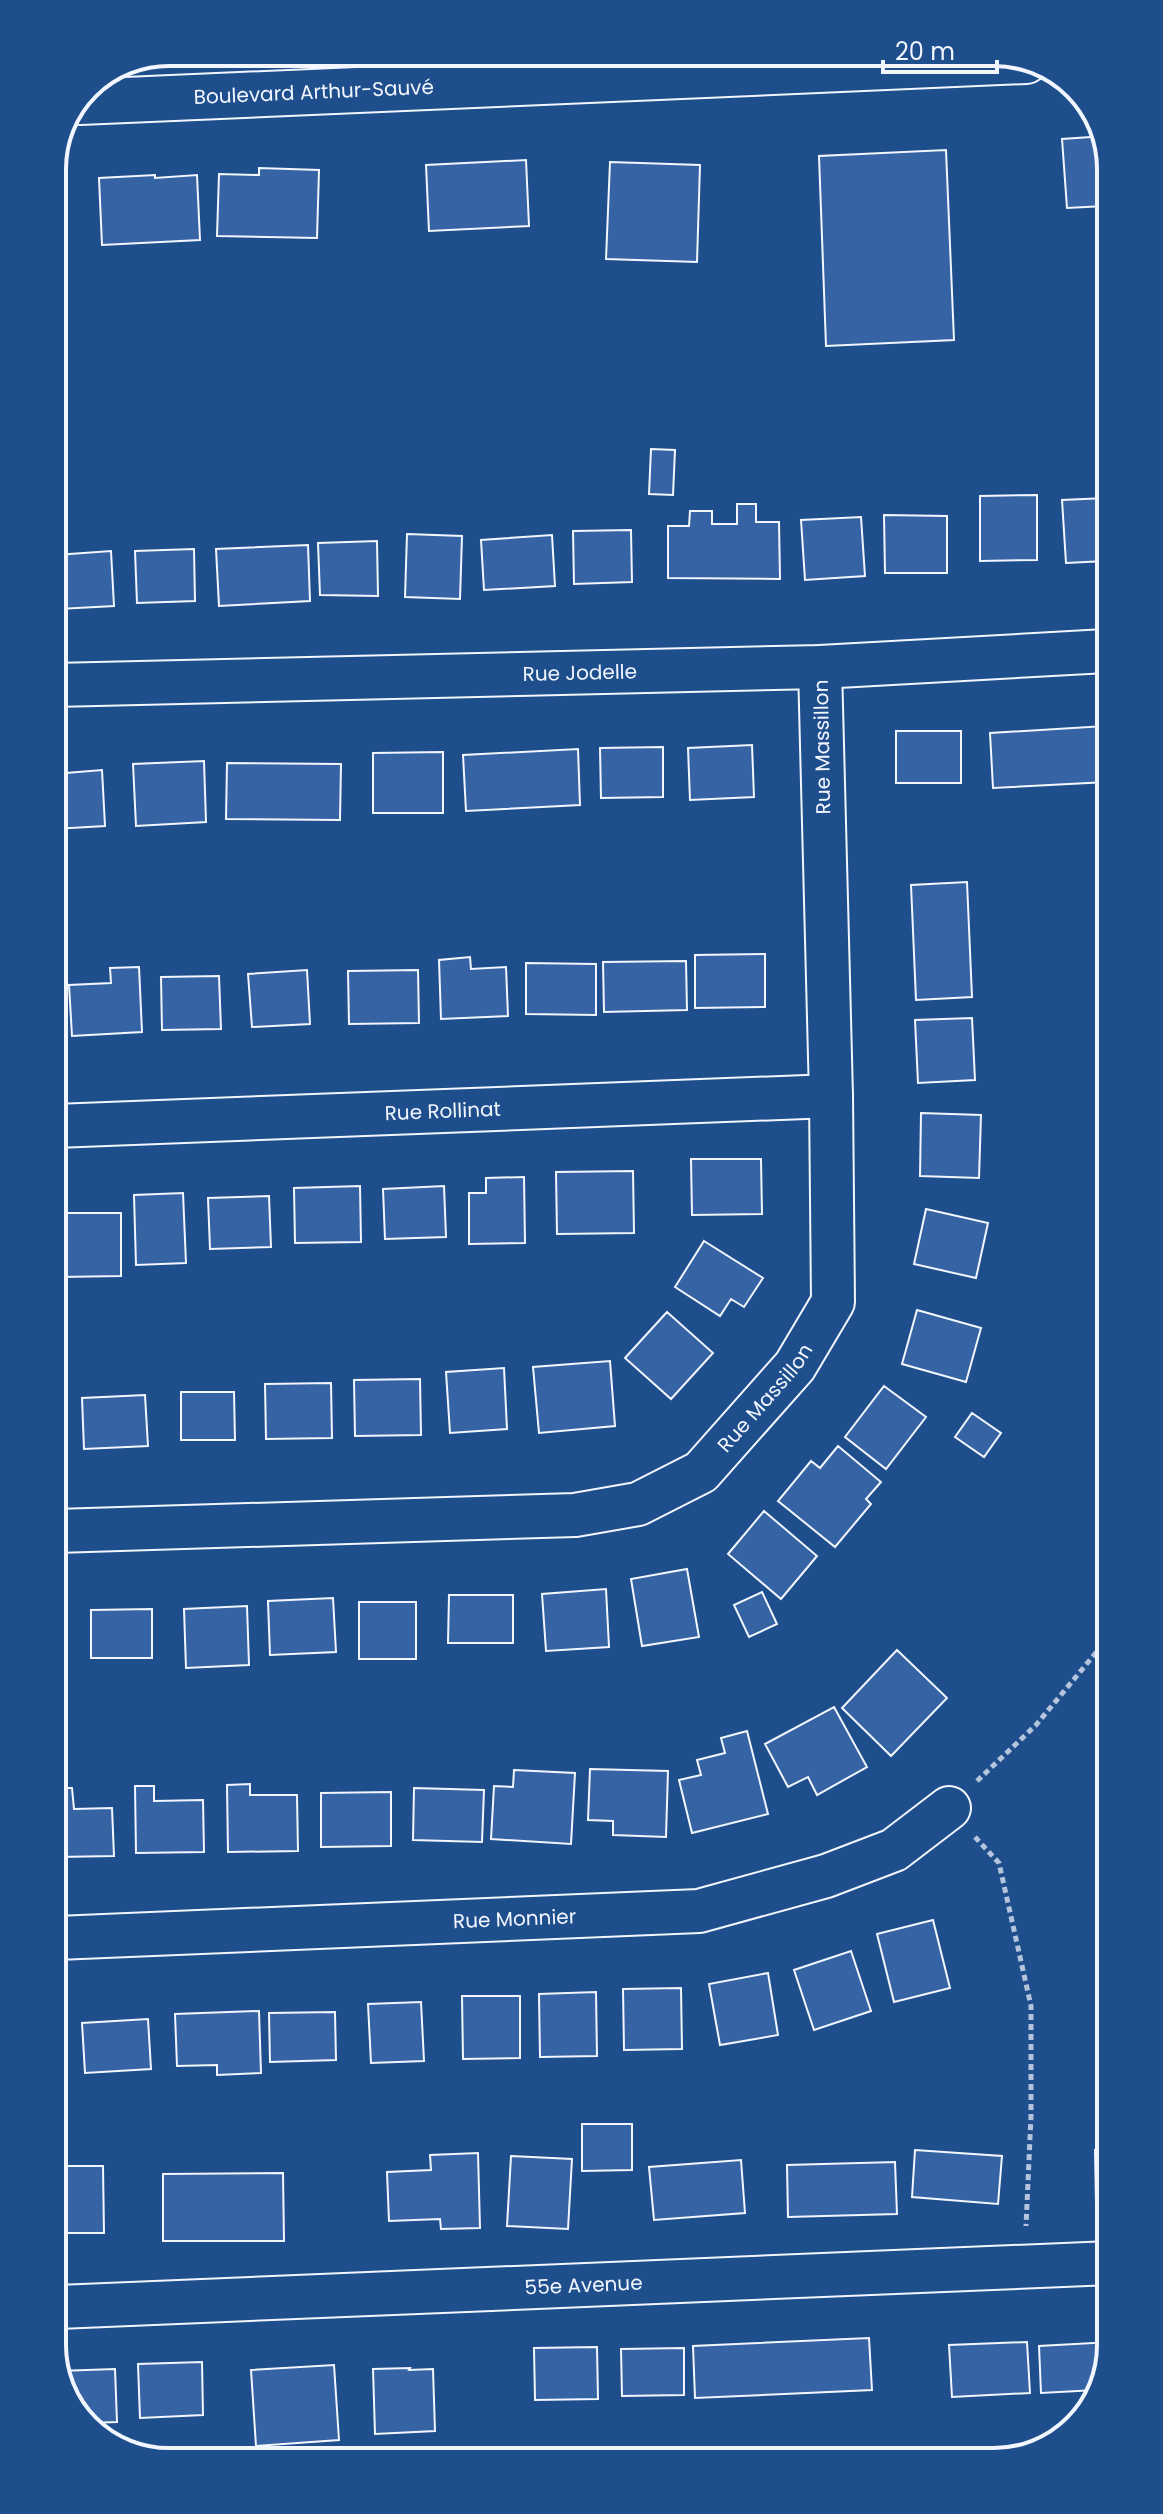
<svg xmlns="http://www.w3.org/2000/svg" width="1163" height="2514" viewBox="0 0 1163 2514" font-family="Poppins,sans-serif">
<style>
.building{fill:#3563a3;stroke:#f2f6ff;stroke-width:2}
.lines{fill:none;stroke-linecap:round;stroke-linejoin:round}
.minor-casing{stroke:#f2f6ff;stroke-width:46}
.major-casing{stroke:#f2f6ff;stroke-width:48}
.path{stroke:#b3c4dc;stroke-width:5;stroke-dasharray:6 4;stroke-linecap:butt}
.minor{stroke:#1f4e8c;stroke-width:42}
.major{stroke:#1f4e8c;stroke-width:44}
.labels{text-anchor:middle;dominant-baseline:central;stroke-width:6;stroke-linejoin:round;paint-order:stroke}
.street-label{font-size:20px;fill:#f2f6ff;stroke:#1f4e8c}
.rim{fill:none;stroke:#f2f6ff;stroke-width:4}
</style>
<rect width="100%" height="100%" fill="#1f4e8c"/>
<path class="building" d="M1105,136V206L1067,208L1062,139Z
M946,150L954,340L826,346L819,156Z
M526,160L529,226L429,231L426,165Z
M610,162L700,165L697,262L606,259Z
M259,168L319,170L317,238L217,236L219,174L259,175Z
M155,175V178L197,175L200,240L102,245L99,178Z
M651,449L675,450L673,495L649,494Z
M1037,495V560L980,561V496Z
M1106,498V561L1066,563L1062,500Z
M737,504H756V522H779L780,579L668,578V526H689L690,511H712V524H737Z
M884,515L947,516V573H885Z
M861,517L865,576L805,580L801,520Z
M631,530L632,582L574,584L573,531Z
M407,534L462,536L460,599L405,597Z
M552,535L555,586L484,590L481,540Z
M377,541L378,596L320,595L318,543Z
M308,545L310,601L219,606L216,549Z
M194,549L195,601L137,603L135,551Z
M111,551L114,606L59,609L56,555Z
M1105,726L1107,782L993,788L990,733Z
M896,731H961V783H896Z
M752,745L754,797L690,800L688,748Z
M663,747V797L601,798L600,748Z
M578,749L580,805L466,811L463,755Z
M443,752V813H373V753Z
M204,761L206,822L136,826L133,764Z
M227,763L341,764L340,820L226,819Z
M102,770L105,826L54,829V774Z
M967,882L972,997L916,1000L911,885Z
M765,954V1007L695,1008V955Z
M470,957L471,969L506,967L508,1016L441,1019L439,960Z
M686,961L687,1010L604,1012L603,962Z
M526,963L596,964V1015L526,1014Z
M139,967L142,1032L72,1036L69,985L111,983L110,968Z
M307,970L310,1024L252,1027L248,974Z
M418,970L419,1023L349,1024L348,971Z
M219,976L221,1029L162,1030L161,977Z
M972,1018L975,1080L918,1083L915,1020Z
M921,1113L981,1115L979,1178L920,1176Z
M691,1159H761L762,1214L692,1215Z
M633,1171L634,1233L557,1234L556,1172Z
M524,1177L525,1243L469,1244V1193H486V1178Z
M360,1186L361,1242L295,1243L294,1188Z
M444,1186L446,1237L385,1239L383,1189Z
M183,1193L186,1263L136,1265L134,1195Z
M269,1196L271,1247L210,1249L208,1198Z
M926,1209L988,1223L976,1278L914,1264Z
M58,1213H121V1276L59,1277Z
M704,1241L763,1278L744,1307L731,1299L720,1316L675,1287Z
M917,1310L981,1328L966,1382L902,1364Z
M667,1312L713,1353L671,1399L625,1358Z
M610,1361L615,1426L539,1433L533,1367Z
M504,1368L507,1429L450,1433L446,1372Z
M420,1379L421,1435L355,1436L354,1380Z
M331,1383L332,1438L266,1439L265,1384Z
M884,1386L926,1417L886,1469L845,1437Z
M181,1392H234L235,1440H181Z
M145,1395L148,1446L84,1449L82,1398Z
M972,1413L1001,1433L984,1457L955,1437Z
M838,1446L881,1482L866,1499L871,1504L835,1547L778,1501L811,1461L820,1468Z
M764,1511L817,1556L781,1599L728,1554Z
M687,1569L699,1637L642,1646L631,1579Z
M606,1589L609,1647L546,1651L542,1594Z
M762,1592L777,1624L749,1637L734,1605Z
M449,1595H513V1643H448Z
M333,1598L336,1652L270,1655L268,1601Z
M359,1602H416V1659H359Z
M247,1606L249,1665L186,1668L184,1609Z
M152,1609V1658H91V1610Z
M56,1615H67V1664H56Z
M897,1650L947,1698L891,1756L842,1708Z
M834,1707L867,1767L817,1795L808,1777L788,1787L765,1744Z
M747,1731L768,1814L692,1833L679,1780L701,1775L697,1760L725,1753L721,1738Z
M590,1769L668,1771L666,1837L613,1835V1821L588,1820Z
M514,1770L575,1773L571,1844L491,1839L494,1786L513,1787Z
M250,1784V1795H297L298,1851L228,1852L227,1785Z
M135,1786H154V1801L203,1800L204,1852L136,1853Z
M57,1788H72L74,1809L112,1808L114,1856L57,1857Z
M414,1788L484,1790L482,1842L413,1840Z
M391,1792V1846L321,1847V1793Z
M933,1920L950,1988L894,2002L877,1934Z
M851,1951L871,2011L814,2030L794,1970Z
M768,1973L778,2035L720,2045L709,1984Z
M681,1988L682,2049L624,2050L623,1989Z
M596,1992L597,2056L540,2057L539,1994Z
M462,1996H520V2058L463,2059Z
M421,2002L424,2061L371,2063L368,2004Z
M259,2011L261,2073L217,2075V2065L177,2066L175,2014Z
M335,2012L336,2060L270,2062L269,2013Z
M148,2019L151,2069L85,2073L82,2023Z
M582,2124H632V2170L582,2171Z
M1110,2149L1111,2203L1096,2204L1095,2150Z
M915,2150L1002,2156L998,2204L912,2197Z
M478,2153L480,2228L441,2229L440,2219L389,2221L387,2172L431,2170L430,2155Z
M511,2156L572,2159L568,2229L507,2226Z
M741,2160L745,2213L654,2220L649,2167Z
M895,2162L897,2214L788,2217L787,2165Z
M58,2166H103L104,2233H58Z
M283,2173L284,2241H163V2174Z
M869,2338L872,2390L695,2398L693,2346Z
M1027,2342L1030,2393L952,2397L949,2345Z
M1111,2342L1096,2390L1041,2393L1039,2346Z
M597,2347L598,2399L535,2400L534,2348Z
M684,2348V2395L622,2396L621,2349Z
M202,2362L203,2415L140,2418L138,2364Z
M334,2365L339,2440L256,2446L251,2370Z
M410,2368L409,2370L433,2369L435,2431L375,2434L373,2369Z
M115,2369L117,2422L88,2423L58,2383V2371Z"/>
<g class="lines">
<defs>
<g id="minor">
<path id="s1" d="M54,685L820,667L1106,651"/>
<path id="s2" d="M55,1126L831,1096"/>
<path id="s3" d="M56,1531L575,1515L638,1504L701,1472L795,1366L833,1302L831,1096L820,667"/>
<path id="s4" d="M57,1938L699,1911L826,1876L894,1850L949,1808"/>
<path id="s5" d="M58,2307L1111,2263"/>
</g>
<g id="major">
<path id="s6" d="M80,102L1026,61"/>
</g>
</defs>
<use href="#minor" class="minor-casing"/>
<use href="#major" class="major-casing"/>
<path class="path" d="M977,1781L1036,1725L1109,1637
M975,1837L999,1863L1031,2006V2116L1026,2226"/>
<use href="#minor" class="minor"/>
<use href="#major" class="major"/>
</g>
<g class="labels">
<g class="street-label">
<text stroke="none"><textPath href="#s6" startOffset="234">Boulevard Arthur-Sauvé</textPath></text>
<text stroke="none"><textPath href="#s1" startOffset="526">Rue Jodelle</textPath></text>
<text transform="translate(822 747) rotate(-91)">Rue Massillon</text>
<text stroke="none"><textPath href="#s2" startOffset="388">Rue Rollinat</textPath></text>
<text stroke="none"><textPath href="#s3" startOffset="752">Rue Massillon</textPath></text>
<text stroke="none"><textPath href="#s4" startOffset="458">Rue Monnier</textPath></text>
<text stroke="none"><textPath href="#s5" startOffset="526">55e Avenue</textPath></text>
</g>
</g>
<path d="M0 0H1163V2514H0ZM169 66H994A103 103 0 0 1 1097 169V2345A103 103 0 0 1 994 2448H169A103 103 0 0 1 66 2345V169A103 103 0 0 1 169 66Z" fill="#1f4e8c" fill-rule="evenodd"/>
<path class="rim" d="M169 66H994A103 103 0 0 1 1097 169V2345A103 103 0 0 1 994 2448H169A103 103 0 0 1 66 2345V169A103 103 0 0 1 169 66Z"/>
<path d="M883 60v12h114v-12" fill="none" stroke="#f2f6ff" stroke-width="4"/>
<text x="895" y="60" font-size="24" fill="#f2f6ff" stroke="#1f4e8c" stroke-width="6" paint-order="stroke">20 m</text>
</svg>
